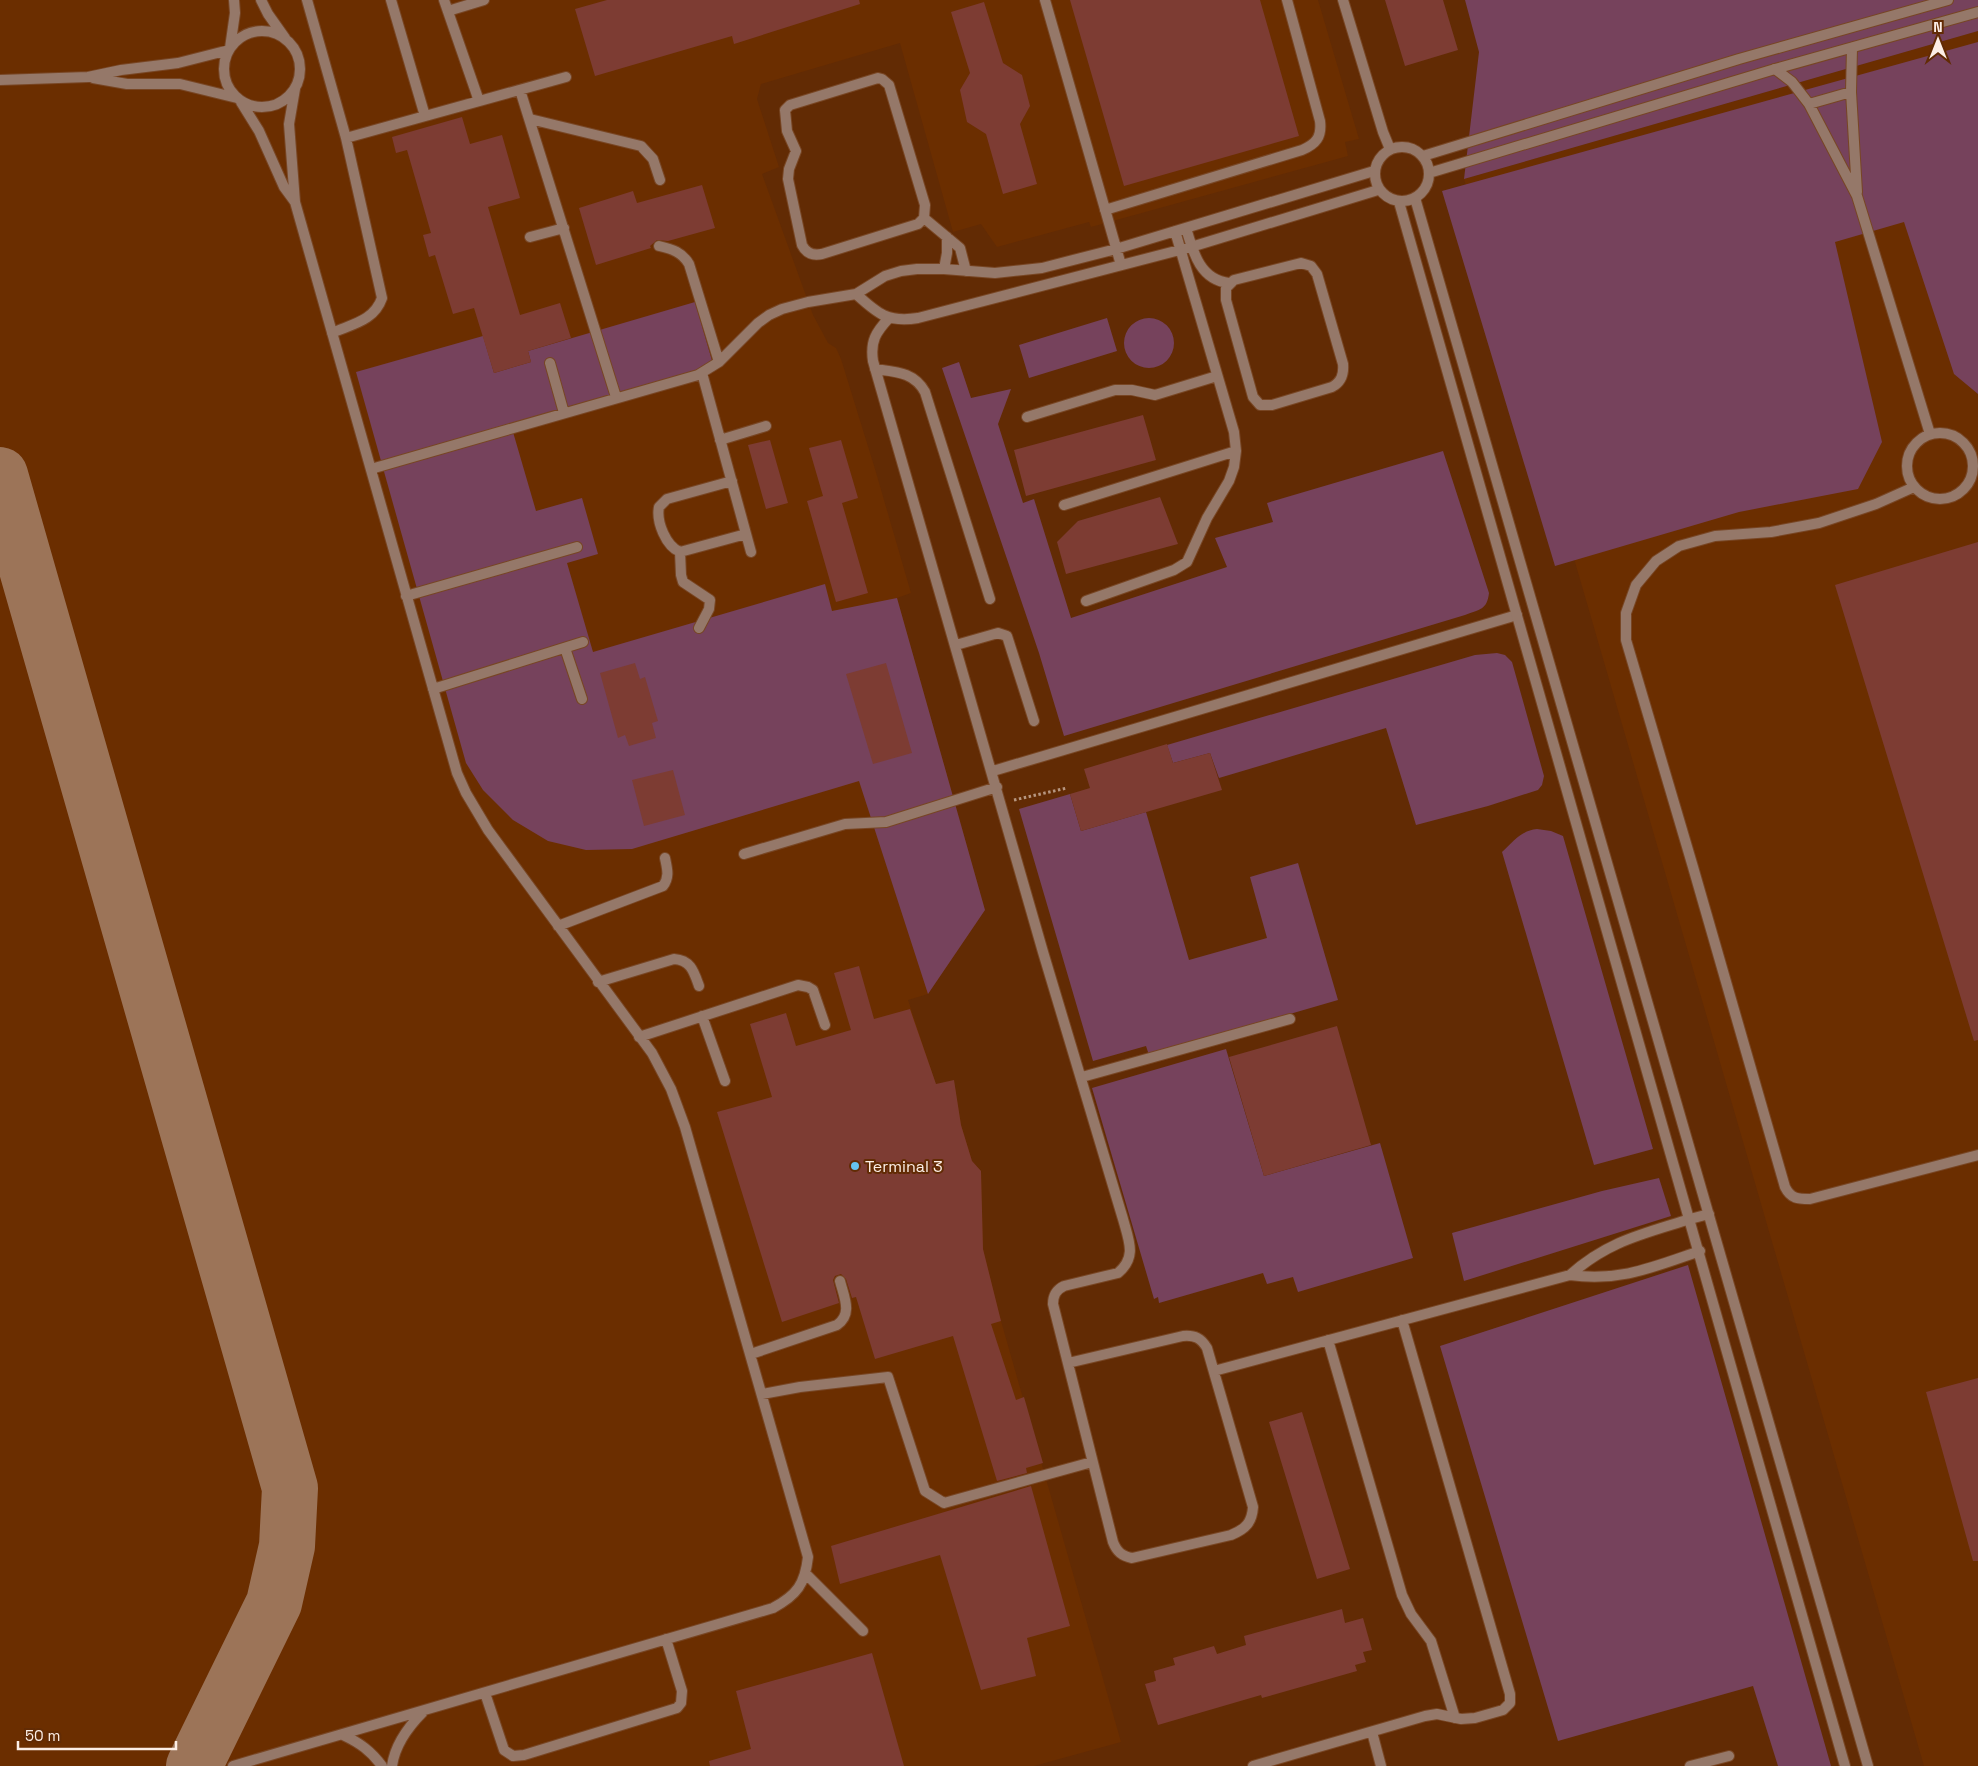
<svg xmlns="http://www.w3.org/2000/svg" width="1978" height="1766" viewBox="0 0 1978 1766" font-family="'Space Grotesk',sans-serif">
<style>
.built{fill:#6b2e00}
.green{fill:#76425c}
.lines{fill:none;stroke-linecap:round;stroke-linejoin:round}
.taxiway{stroke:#9c7458;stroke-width:56}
.building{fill:#7d3c33}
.lane-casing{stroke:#784624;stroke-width:12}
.street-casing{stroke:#784624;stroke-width:12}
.path{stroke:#b69680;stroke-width:3;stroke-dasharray:2.5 2.5;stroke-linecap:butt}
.lane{stroke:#957869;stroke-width:10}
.street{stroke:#957869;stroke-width:10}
.poi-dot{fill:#66c4ef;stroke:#622b04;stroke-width:2}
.labels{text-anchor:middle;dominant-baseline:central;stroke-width:4;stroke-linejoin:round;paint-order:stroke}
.poi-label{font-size:16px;fill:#fceee6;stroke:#622b04;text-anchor:start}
</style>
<rect width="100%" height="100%" fill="#622b04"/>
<path class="built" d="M0,0H1318L1359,139L1345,142L1348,156L1091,227L1089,222L997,247L981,224L953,232L900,43L761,84L757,99L779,167L762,174L813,315L828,343L836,348L841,359L875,469L911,593L897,598L985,910L928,994L908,1000L936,1084L954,1081L961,1125L972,1161L981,1171L983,1249L1001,1321L1121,1742L1034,1766H0Z
M1978,31V1766H1924L1464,179Z"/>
<path class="green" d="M1465,0H1978V31L1464,179L1479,52Z
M1978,42V394L1954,374L1904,222L1835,242L1882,442L1858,489L1739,512L1555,566L1442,191Z
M695,302L715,371L513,432L536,511L582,498L598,554L567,563L593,652L825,584L832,611L897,598L985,910L928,994L859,781L632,849L586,850L548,841L513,820L483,790L466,763L356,372L483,336L494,373L531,362L528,351Z
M1107,318L1117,351L1029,378L1019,345Z
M1124 343a25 25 0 1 1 50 0a25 25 0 1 1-50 0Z
M959,362L971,398L1011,389L998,424L1023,503L1034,499L1071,618L1227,567L1215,538L1273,522L1267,503L1443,451L1489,593C1487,610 1480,609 1465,615L1064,736L1039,653L942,368Z
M1497,653L1505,655L1512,662L1544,776L1542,785L1538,790L1488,806L1416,825L1386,728L1219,778L1210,753L1173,763L1167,745L1475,655Z
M1070,794L1081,831L1146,812L1189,960L1267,938L1250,877L1298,863L1338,1000L1149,1055L1146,1046L1093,1061L1019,809Z
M1537,829L1551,831L1563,836L1653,1149L1594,1165L1502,852C1514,841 1520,831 1537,829Z
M1226,1049L1264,1176L1380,1143L1413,1258L1298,1292L1293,1277L1267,1284L1263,1273L1159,1303L1158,1297L1154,1299L1092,1088Z
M1659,1178L1671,1216L1464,1281L1452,1233L1602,1191Z
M1688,1265L1831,1766H1778L1753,1686L1558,1741L1440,1346Z"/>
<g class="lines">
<path class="taxiway" d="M0,475L290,1488L287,1546L274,1603L194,1766"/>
</g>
<path class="building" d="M607,0H859L860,4L734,44L732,36L595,76L575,9Z
M1070,0H1260L1299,136L1124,186Z
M1385,0H1443L1458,50L1405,66Z
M984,2L1003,63L1022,75L1030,106L1020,124L1037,184L1003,194L986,134L967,122L960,90L970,73L951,12Z
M462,117L470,144L502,135L520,198L488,207L520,315L560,303L571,338L528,351L531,362L494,373L474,308L453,314L435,255L429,257L423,235L431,233L407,150L396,153L392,137Z
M702,185L715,228L668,241L657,240L650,246L651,248L596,265L579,208L633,191L637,203Z
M1143,415L1156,460L1026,496L1014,450Z
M770,440L788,503L766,509L748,445Z
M841,440L858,498L842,503L868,593L836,602L807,501L823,496L809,448Z
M1160,497L1178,544L1066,574L1057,542L1078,521Z
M1978,542V1040L1974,1041L1835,585Z
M635,663L640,679L645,677L658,721L652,723L656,738L629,746L625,735L618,738L600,673Z
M886,663L912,753L873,764L846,674Z
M1167,744L1173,763L1210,753L1222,790L1081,831L1070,794L1090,788L1084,769Z
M673,770L685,815L644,826L632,780Z
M859,966L874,1019L910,1009L936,1084L954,1080L961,1125L972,1161L981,1171L983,1249L1001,1321L991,1324L1016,1400L1024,1397L1043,1463L1026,1468L1027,1473L997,1481L953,1336L875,1359L856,1297L852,1298L846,1279L841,1274L835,1276L833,1280L839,1303L782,1322L717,1112L772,1097L750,1024L786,1013L796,1046L851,1030L834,973Z
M1337,1026L1371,1145L1264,1176L1229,1057Z
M1978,1378V1561H1973L1926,1392Z
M1302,1412L1350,1569L1317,1579L1269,1422Z
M1031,1486L1070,1626L1027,1638L1036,1676L981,1690L940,1555L840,1584L831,1546Z
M1342,1609L1345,1623L1363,1618L1372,1650L1363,1652L1366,1662L1355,1665L1357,1671L1262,1698L1261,1695L1158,1725L1145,1684L1156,1681L1154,1671L1175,1665L1173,1658L1214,1646L1217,1654L1246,1645L1244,1636Z
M872,1653L904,1766H710L709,1761L751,1749L736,1691Z"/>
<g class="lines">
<defs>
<path id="lane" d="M261,0L268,14L285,38
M307,0L346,138L382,298C374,321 352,324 332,333
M391,0L425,116
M444,0L479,101
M1045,0L1121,265
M448,11L484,0
M224 69a38 38 0 1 1 76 0a38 38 0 1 1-76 0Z
M230,48L235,13L234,0
M1852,48L1851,92L1857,192
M1775,69L1792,82L1809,104L1857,196L1930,434
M93,78L127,84H180L237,98
M878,78L882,79L889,85L925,205L924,218L918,224L822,254C813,256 806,253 802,245L788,179L789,169L796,151L787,131L785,110L790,105Z
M0,80L88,77L121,70L178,63L229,50
M520,90L616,397
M241,102L259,131L284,187L295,202
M1809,104L1851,92
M530,119L641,146L653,159L660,180
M346,138L566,77
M1105,210L1302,150C1316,144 1322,137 1320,121L1287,0
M924,218L960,248L966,271
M1186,228C1193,252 1200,280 1229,283
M530,237L564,228
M659,246C672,249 682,252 689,264L719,362
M1301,263L1311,266L1317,274L1343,364C1344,375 1341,382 1332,387L1272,405H1260L1253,397L1226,300V288L1234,280Z
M944,269L947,253V237
M856,294C877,313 887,323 918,318L1191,247L1378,190
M889,318C876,332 870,341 873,361L1043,952L1123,1219C1129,1241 1137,1257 1118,1273L1064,1286C1056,1290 1053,1295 1053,1304L1113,1542C1117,1552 1122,1556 1132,1558L1231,1535C1246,1529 1252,1522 1253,1507L1207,1348C1201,1338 1195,1335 1183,1336L1068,1363
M550,363L564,413
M875,369C896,372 914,372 925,392L990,599
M702,373L751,552
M1027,417L1115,390H1132L1155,395L1217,376
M1907 466a33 33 0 1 1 66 0a33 33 0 1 1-66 0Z
M720,440L766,426
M371,469L698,375L719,362L758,323L769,315L782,309L808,302L856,294L885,276L901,271L917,269H944L995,273L1042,268L1116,249L1374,171
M732,481L667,499L659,507C656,522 666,546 680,552L746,534
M1914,487L1876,504L1819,523L1771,532L1715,536L1679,546L1656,561L1636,585L1626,613V640L1693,867L1785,1187C1791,1199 1798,1199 1810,1199L1978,1155
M1064,505L1236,451
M680,552L681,575L683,582L710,600L709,609L699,628
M406,596L577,547
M1086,601L1174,570L1187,562L1207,518L1229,481L1234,467L1236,451L1234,432L1175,231
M956,645L998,633L1007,636L1034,721
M565,648L582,699
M433,689L583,642
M993,771L1517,615
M744,854L845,824L886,822L997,787
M558,926L663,886C670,877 667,868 665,858
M598,982L674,959C691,960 694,972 699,986
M702,1016L725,1081
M639,1037L798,985L808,987L813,990L825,1025
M1082,1077L1290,1019
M1570,1275C1608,1241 1643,1234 1690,1219
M1328,1340L1402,1595L1411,1614L1431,1641L1455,1718
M751,1354L837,1325C853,1314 844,1297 840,1281
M1214,1371L1570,1275C1620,1282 1653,1267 1700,1251
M762,1394L800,1387L888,1377L925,1491L944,1503L1092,1462
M806,1574L863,1631
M485,1693L504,1750L513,1756L524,1755L677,1708L681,1703L682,1691L666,1639
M1372,1732L1381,1766
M343,1735C360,1743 371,1751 382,1766
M233,1766L773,1608C797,1595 805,1584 808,1557L685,1127L671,1089L652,1053L488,830L466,793L457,773L295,202L289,124L295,89
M392,1766C395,1744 408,1727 423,1712
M1253,1766L1425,1716L1437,1714L1461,1719L1475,1718L1503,1710L1510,1703V1694L1402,1320
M1690,1766L1729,1756"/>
<path id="street" d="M1343,0L1383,132L1390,149
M1375 174a27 27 0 1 1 54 0a27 27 0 1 1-54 0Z
M1423,156L1739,59L1948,0
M1429,173L1775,69L1978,12
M1415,198L1868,1766
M1399,202L1845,1766
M1690,1219L1709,1214"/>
</defs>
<use href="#lane" class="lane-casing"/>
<use href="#street" class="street-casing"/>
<path class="path" d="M1014,800L1067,788"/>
<use href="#lane" class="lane"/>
<use href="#street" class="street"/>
</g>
<circle class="poi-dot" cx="855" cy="1166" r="5"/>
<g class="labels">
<g class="poi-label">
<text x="865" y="1166">Terminal 3</text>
</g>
</g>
<g transform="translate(1938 40)" stroke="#622b04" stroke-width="4" paint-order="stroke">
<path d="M0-4L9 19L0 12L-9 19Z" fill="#fceee6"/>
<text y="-8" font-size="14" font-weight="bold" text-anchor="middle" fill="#fceee6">N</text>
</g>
<path d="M18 1741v8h158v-8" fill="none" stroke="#fceee6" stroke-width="2.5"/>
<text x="25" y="1741" font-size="15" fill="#fceee6" stroke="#622b04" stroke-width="4" paint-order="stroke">50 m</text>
</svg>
